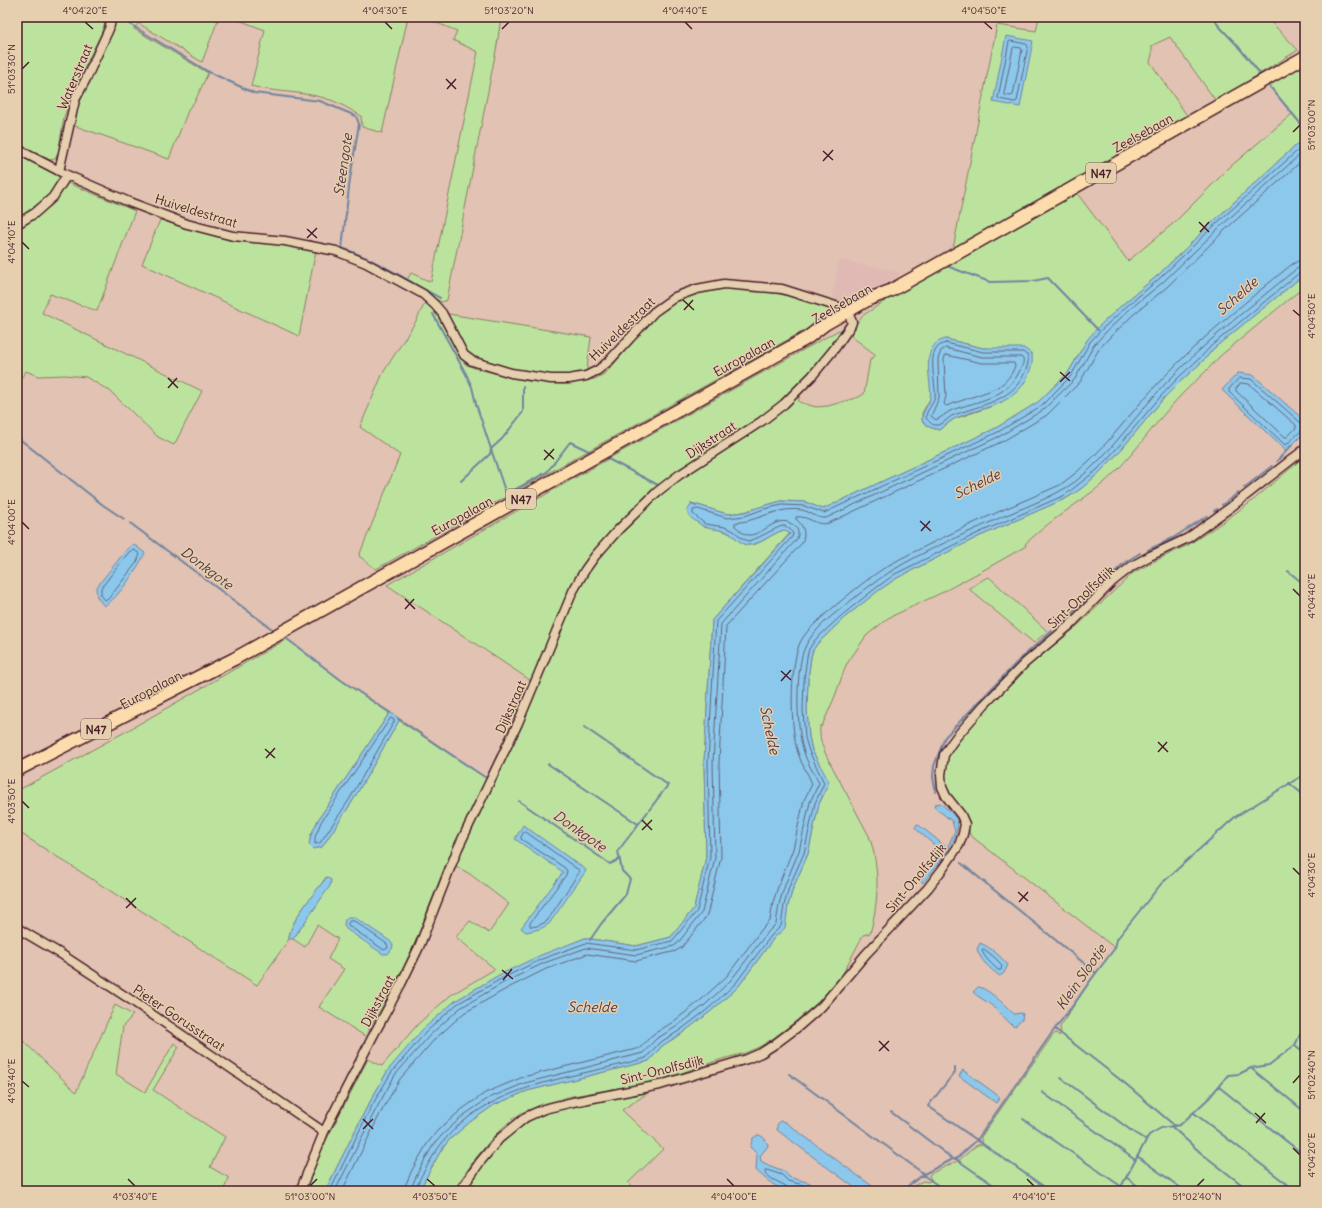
<svg xmlns="http://www.w3.org/2000/svg" width="1322" height="1208" viewBox="0 0 1322 1208" font-family="Delius,sans-serif">
<style>
.built{fill:#e0b9b5}
.green{fill:#bce39e;stroke:#838164;fill-rule:evenodd}
.water{fill:#8bc8ec;stroke:#71849f}
.lines{fill:none;stroke-linecap:round;stroke-linejoin:round}
.shore{stroke:#646378;stroke-width:1}
.stream{stroke:#71849f;stroke-width:2}
.minor-casing{stroke:#4a1f2b;stroke-width:11}
.primary-casing{stroke:#4a1f2b;stroke-width:15}
.minor{stroke:#e5cfae;stroke-width:8}
.primary{stroke:#fcdcac;stroke-width:12}
.ticks{fill:none;stroke:#4a1f2b;stroke-width:1.5}
.labels{text-anchor:middle;dominant-baseline:central;stroke-width:3;stroke-linejoin:round;paint-order:stroke}
.shield{fill:#e5cfae;stroke:#785452;stroke-width:1}
.shield-label{font-size:12px;font-weight:bold;fill:#4a1f2b}
.street-label{font-size:13px;fill:#4a1f2b;stroke:#e5cfae}
.water-label{font-size:14px;font-style:italic;fill:#543848;stroke:#e5cfae}
.neatline{fill:none;stroke:#4a1f2b;stroke-width:1.5}
.ticks-label{font-size:10px;text-anchor:middle;fill:#4a1f2b}
</style>
<rect width="100%" height="100%" fill="#e2c2b2"/>
<filter id="ink" filterUnits="userSpaceOnUse"><feTurbulence type="fractalNoise" baseFrequency=".025" numOctaves="2"/><feDisplacementMap in="SourceGraphic" scale="8" xChannelSelector="R" yChannelSelector="G"/><feConvolveMatrix kernelMatrix="1 2 1 2 8 2 1 2 1" color-interpolation-filters="sRGB"/></filter>
<g filter="url(#ink)">
<path class="built" d="M839,260L899,272V276L850,303L832,299Z"/>
<path class="green" d="M17,17H107L101,34L73,91L64,117L58,154L55,159L50,160L17,142Z
M116,17H219L202,62L138,23L134,29L208,73L195,101L189,108L169,159L73,125L77,108L109,40Z
M231,17H408L382,133L362,127L361,116C352,110 341,104 331,100C305,91 277,93 251,86L265,30Z
M422,17H501L497,45L447,300L442,302L433,298L407,280L411,273L431,282L478,52L453,40L457,31Z
M1039,17H1266L1298,50L1216,101L1170,37L1155,44L1152,46V54L1150,62L1188,117L953,249L997,25L1036,31Z
M1305,64V138L1285,155L1216,219L1157,276L1124,303L1087,340L1068,373L1038,402L996,428L823,509L805,502L781,501L763,506L744,512L727,514L698,505L703,527C712,529 722,529 730,534C736,537 741,545 749,545C761,545 772,533 784,530L790,533L712,620L704,762L706,857L694,908L671,937L636,946L585,938L499,975L455,1001L388,1070L367,1107L325,1191H304L317,1158L368,1059L382,1066L418,1024L451,995L495,969L456,937L470,921L489,933L509,904L470,874L447,861L414,945L397,981L365,1036L319,1007L344,969L328,959L338,939L317,925L305,947L293,939L317,905L331,880L326,877C316,893 289,920 289,939L257,985L17,831V791L125,732L287,639L341,680L390,712L318,820L311,835L309,845L313,848L322,847L352,802L400,719L486,778L513,721L530,680L387,585L608,459L839,330L842,331L841,339L799,390V402L816,407L828,406L859,397L864,394L865,389L870,360L876,355L851,336L852,330L862,316L899,292L1073,188L1128,261L1175,222L1230,167L1292,114L1269,85ZM946,339L983,348L1001,349L1002,402L990,407L954,419L939,430L929,427L922,420V413L931,397L929,357Z
M17,154L60,177L52,192L39,203L17,219Z
M68,183L135,211L97,311L50,294L42,313L202,391L174,445L158,437L110,391L86,377L65,375L38,376L26,371L17,384V230L30,222L52,205Z
M160,220L229,240L274,244L316,250L299,336L142,264Z
M1305,274V286L1220,356C1205,374 1186,388 1171,406C1150,430 1131,458 1107,480C1093,492 1078,502 1063,513C1050,522 1037,533 1025,544L1026,546L989,567L941,593L888,618L866,636L846,665L835,696L822,726H820C819,739 822,746 827,757L869,836C880,867 879,902 870,933L863,935L842,975L818,1002L796,1021L772,1039L759,1047L745,1053L722,1059L655,1082L572,1096L543,1104L523,1112L511,1120L495,1135L475,1159L453,1191H419L440,1152L449,1140L470,1122L494,1105L527,1091L649,1061L662,1046L681,1034L710,1012L738,987L774,938L784,928L788,906L793,888L808,854L819,804L826,790L818,762L812,750L809,737L807,710L808,679L811,657L813,650L818,643L844,618L878,591L897,578L978,537L1067,498L1082,488L1100,472L1120,451L1164,398L1181,381L1205,359L1213,349Z
M721,288C762,290 794,294 832,309V312L827,318L798,334L376,569L359,556L400,455L360,427L383,373L416,321L426,301L437,315L465,364L474,368L528,381L563,384L595,379L606,373L655,317L673,303L695,293Z
M442,313L591,337L586,376L551,379L472,361Z
M1305,456V1191H904L923,1181L928,1182L932,1180L929,1176L930,1174L955,1162H957L977,1145H980L983,1142L981,1139V1137L1053,1035L1056,1033L1059,1036L1061,1032L1060,1027C1077,1000 1095,974 1115,948L970,835L968,825L946,790L944,776L945,763L950,751L985,708L1028,666L1074,629L1133,573L1157,560L1188,545L1220,524L1251,502Z
M989,577L1047,631L1034,643L969,589L984,579Z
M115,1005L133,1015L123,1026L116,1074L145,1092L174,1043L179,1047L153,1090L225,1137L210,1167L229,1178L223,1191H17V1050L21,1039L76,1092Z
M648,1093L622,1110L663,1149L628,1183L637,1191H463C479,1169 496,1145 517,1129C551,1104 608,1100 648,1093Z"/>
<path class="water" d="M1006,36L1033,41L1020,107L993,102Z
M1305,138V274L1213,349L1205,359L1181,381L1164,398L1120,451L1100,472L1082,488L1067,498L978,537L897,578L878,591L844,618L818,643L813,650L811,657L808,679L807,710L809,737L812,750L829,782L819,804L808,854L793,888L788,906L785,928L774,938L738,987L710,1012L681,1034L662,1046L649,1061L527,1091L494,1105L470,1122L449,1140L440,1152L419,1191H325L367,1107L388,1070L423,1029L455,1001L499,975L541,955L585,938L636,946L671,937L694,908L706,857L704,762L712,620L790,534L784,530C772,533 762,544 749,545C742,546 737,538 731,534C720,527 708,532 697,522C692,519 689,517 687,511L691,505H698L727,514L744,512L763,506L781,501L805,502L823,509L996,428L1038,402L1068,373L1087,340L1098,327L1124,303L1157,276L1216,219L1285,155Z
M946,339L983,348H1024L1032,354C1033,365 1031,368 1027,378C1013,407 979,407 954,419C949,422 944,426 939,430L929,427L922,421C922,410 928,407 930,398C931,394 930,389 930,385C928,368 924,343 946,339Z
M1238,373L1253,375L1305,421V432L1286,451L1222,390Z
M133,544L145,553C139,566 118,599 104,606L97,597L96,588L127,549Z
M390,712L400,719L352,802L322,847L313,849L309,845L311,835L318,820Z
M940,803C946,808 955,814 957,821C962,838 933,870 923,883L920,880L942,852L915,828L917,824L929,833L947,848L955,831L952,821L934,807L935,804Z
M523,825L585,869L586,871L549,924L540,929L526,932L521,928L563,872L515,839Z
M327,877L331,880L330,886L293,939H289C289,922 316,891 327,877Z
M348,917H354L390,941L393,945L392,949L388,954H383L346,929L344,925L345,919Z
M980,943C992,948 1000,956 1008,965L1004,973L1000,976C990,969 980,960 977,949Z
M978,987C988,988 1006,1006 1014,1014L1021,1013L1023,1014L1022,1020L1014,1027L1012,1025C1005,1019 999,1011 991,1005C985,1000 979,998 973,992Z
M963,1070L1000,1097L996,1103L959,1076Z
M780,1121L785,1122L872,1186L877,1191H859L777,1130V1125Z
M758,1135C764,1136 767,1141 768,1146L760,1156L761,1161L768,1165L784,1171L789,1177L810,1183L814,1191C806,1191 796,1192 788,1191C777,1189 764,1178 756,1170L757,1154L750,1147L753,1138Z"/>
<g class="lines">
<path class="shore" d="M1011,41L1026,44L1028,46L1017,101L1015,102L999,99L998,98L1009,42Z
M1015,47L1021,48L1022,50L1013,95L1011,96L1005,95L1004,93L1013,48Z
M946,343L983,352H1023L1028,356C1029,363 1027,367 1024,374C1012,401 980,405 954,415C948,417 942,426 936,425C931,425 929,421 926,418C926,410 933,405 935,397C937,382 923,347 946,343Z
M946,348L982,357H1021L1023,359C1024,363 1022,366 1020,370C1008,398 977,401 952,410C946,413 941,418 936,420L931,416L939,398L938,359L941,351Z
M946,355L982,363H1014L1015,366C1007,387 992,390 972,397C963,400 955,403 946,406L944,404L946,396L944,360Z
M1241,383L1249,384L1296,425V428L1287,437H1285L1236,391V389Z
M1305,424L1301,423L1251,379L1239,378L1229,389V392L1285,445L1287,444L1301,431L1305,430
M134,550L140,554L137,562L110,597L107,600H105L101,595V588L129,552Z
M391,718L394,720V722L349,800L320,843L315,844V837L321,822Z
M526,832L580,871L547,921C542,924 535,928 530,926V923L566,875L567,871L565,868L521,839V837L523,833Z
M350,921H354L387,944L388,948L384,950L349,926L348,924Z
M984,949L994,957L1002,965L1001,970H998C992,964 984,958 982,950Z
M330,1191L370,1109L391,1073L426,1032L457,1004L501,979L542,959L586,943L636,950L672,941L697,911L710,857L708,762L716,621L792,537L793,534L791,530L785,526H782L777,528L757,538L748,541L742,538L734,531L725,527L705,524L693,514V510L698,509L727,518L745,516L764,509L782,505L804,506L824,513L998,432L1041,406L1071,376L1090,342L1101,330L1127,306L1159,279L1219,221L1305,144
M335,1191L375,1111L395,1075L430,1035L460,1008L503,983L544,963L586,948L636,955L674,946L678,943L702,912L715,858L713,762L721,624L796,540C798,537 799,533 797,529C796,526 793,525 790,523C776,516 764,534 750,535C744,536 739,529 735,526V523C738,522 743,522 747,521C766,516 781,507 802,510C811,512 817,519 826,518L1000,436L1043,410L1075,379L1094,345L1104,334L1130,309L1163,282L1222,225L1305,150
M342,1191L380,1114L400,1079L434,1040L464,1013L506,989L546,969L587,954L636,961L676,951L682,947L706,917L708,911L721,857L719,762L726,626L802,543C806,533 804,526 796,519V517C808,515 817,527 829,523L1003,441L1047,415L1080,382L1099,349L1109,338L1134,314L1167,287L1226,229L1305,158
M405,1191L406,1184L412,1170L427,1144L437,1131L461,1110L485,1093L523,1077L640,1048L652,1035L673,1022L701,1000L727,976L762,929L770,921L773,902L779,884L793,849L804,800L812,784C808,773 801,764 798,753C790,729 790,669 799,645C804,632 818,621 829,611C848,595 868,578 889,565C905,556 922,548 938,540C978,520 1019,503 1060,485C1102,456 1128,414 1163,378C1202,337 1247,301 1291,265L1298,261L1305,260
M411,1191L412,1186L418,1172L432,1147L442,1135L464,1115L489,1098L525,1083L643,1053L656,1039L676,1027L705,1005L731,980L767,933L776,924L779,904L785,885L799,851L810,802L819,783C814,773 807,763 804,752C796,731 795,665 806,645C814,630 830,617 843,607C859,594 875,581 893,570C924,551 960,536 993,521C1019,509 1053,498 1076,481C1112,453 1136,414 1167,382C1206,341 1251,306 1295,270L1300,267L1305,266
M416,1191C417,1181 425,1170 430,1161C474,1083 569,1080 646,1058L659,1043L679,1031L708,1009L735,984L771,936L781,926L784,905L789,887L804,853L815,803L824,783L809,751L805,738L803,710L804,679L807,657L809,649L815,640L842,615L876,588L895,574L976,534L1065,495L1079,484L1098,469L1117,448L1161,396L1178,378L1202,356L1211,346L1298,274L1302,271H1305
M787,1191L786,1186L772,1179L765,1173V1170H767L782,1175L788,1181L807,1186L810,1191"/>
<path class="stream" d="M118,17L207,71L254,93L320,101L356,116L359,124L350,179L342,248C376,260 407,280 440,298
M1214,17L1218,25L1237,45L1262,76
M1267,83L1305,129
M944,265L990,282L1033,281L1048,278L1098,330
M433,314L466,374L472,387L476,404L505,491L507,494L547,472L570,442L591,452
M17,437L103,505L124,519
M608,459L658,485
M1277,461L1292,445
M461,481L490,454L491,449L502,439L523,412V386
M1244,488L1272,466
M691,503L696,506
M1222,505L1238,493
M1214,511L1217,509
M130,523L272,629
M1148,550L1173,538L1207,516
M1288,571L1305,585
M1105,582L1124,563L1140,553
M1062,623L1096,590
M287,639L341,680L390,713
M398,719L486,778
M584,727L668,785L618,851L622,871L630,879L626,894L601,924L590,940
M548,764L638,824
M1289,783L1305,796
M936,792L933,777L934,766L945,737L1021,658L1052,631
M519,801L610,864L620,859
M961,863L1096,973
M1055,1029L1127,1085L1175,1126
M1295,1046L1305,1054
M955,1068V1072L928,1106L1043,1186
M1252,1069L1305,1112
M789,1074L924,1174
M1061,1078L1133,1132L1146,1140
M1219,1087L1305,1156
M1042,1092L1135,1160
M891,1112L953,1159
M1194,1113L1296,1191
M1023,1119L1122,1187
M1171,1126L1201,1153L1250,1191
M1137,1156L1185,1191
M956,1159L1002,1191
M923,1175L946,1191
M1126,1177L1144,1191
M719,1189L722,1191
M901,1191L924,1174L953,1159H956L977,1140L1054,1030L1074,1004L1090,981L1115,948L1117,939L1161,884L1235,817L1305,774
M1122,1191V1185L1149,1135L1161,1128L1180,1125L1209,1098L1228,1075L1239,1074L1251,1068L1269,1065L1295,1045L1303,1029L1305,1027"/>
<defs>
<path id="minor" d="M17,149L67,175L129,202L187,224L233,236L285,241L336,251L366,263L423,294L435,305L442,313L464,355L472,361L511,373L551,379H569L586,376L598,370L609,361L654,312L675,297L697,289L724,284L782,289L842,308L847,312
M59,171L75,100L86,79L109,29L112,17
M17,224L35,213L53,197L67,175
M17,928L61,954L131,1000L324,1132
M300,1191L324,1132L373,1036L401,984L419,947L458,848L518,723L573,591L585,570L595,556L618,530L657,492L679,475L762,421L784,404L812,376L835,348L851,325L852,322L850,317
M460,1191L480,1162L499,1139L526,1117L544,1109L573,1102L660,1085L747,1059L761,1053L775,1044L799,1026L822,1006L866,954L928,888L944,867L959,845L963,834L965,824L961,815L946,796L942,787L941,775L944,755L951,744L957,736L984,705L1025,663L1070,625L1113,581L1132,566L1150,556L1188,538L1231,507L1305,449"/>
<path id="primary" d="M17,770L218,667L234,659L807,338L825,324L869,299L890,291L917,276L1305,57"/>
</defs>
<use href="#minor" class="minor-casing"/>
<use href="#primary" class="primary-casing"/>
<use href="#minor" class="minor"/>
<use href="#primary" class="primary"/>
</g>
</g>
<path class="ticks" d="M85,22L93,29M385,22L392,29M685,22L692,29M984,22L992,29M502,29L509,22M22,69L29,62M446,79L456,89M447,89L456,79M1293,132L1300,125M823,151L833,160M823,161L833,150M1199,222L1209,232M307,229L317,238M1200,232L1209,222M307,238L317,228M22,242L29,249M683,300L694,310M684,310L693,300M1293,310L1300,316M1060,372L1070,381M168,378L178,388M1060,382L1070,372M168,388L177,378M544,450L554,459M544,460L554,449M920,521L931,531M22,522L29,529M921,531L930,521M1293,589L1300,596M405,599L415,609M405,609L414,599M781,671L791,680M781,681L791,670M1158,742L1168,752M265,749L275,758M1158,752L1167,742M266,758L275,748M22,801L29,808M642,820L652,830M642,830L652,820M1293,868L1300,875M1018,892L1028,901M126,898L136,908M1019,902L1028,892M126,908L136,898M502,970L513,979M503,980L512,969M879,1041L889,1051M879,1051L889,1041M22,1081L29,1087M1293,1083L1300,1075M1255,1113L1266,1123M363,1119L373,1129M1256,1123L1265,1113M363,1129L373,1119M1293,1148L1300,1155M128,1179L135,1186M427,1179L435,1186M727,1179L734,1186M1027,1179L1034,1186M310,1186L317,1179M1197,1186L1204,1179"/>
<g class="labels">
<g class="shield">
<rect x="1086" y="163" width="30" height="20" rx="3"/>
<rect x="506" y="489" width="30" height="20" rx="3"/>
<rect x="81" y="719" width="30" height="20" rx="3"/>
</g>
<g class="shield-label">
<text x="1101" y="173">N47</text>
<text x="521" y="499">N47</text>
<text x="96" y="729">N47</text>
</g>
<g class="street-label">
<text transform="translate(75 77) rotate(-67)">Waterstraat</text>
<text transform="translate(1143 133) rotate(-29)">Zeelsebaan</text>
<text transform="translate(196 211) rotate(17)">Huiveldestraat</text>
<text transform="translate(842 304) rotate(-30)">Zeelsebaan</text>
<text transform="translate(622 329) rotate(-44)">Huiveldestraat</text>
<text transform="translate(744 357) rotate(-29)">Europalaan</text>
<text transform="translate(711 440) rotate(-33)">Dijkstraat</text>
<text transform="translate(462 516) rotate(-29)">Europalaan</text>
<text transform="translate(1081 597) rotate(-43)">Sint-Onolfsdijk</text>
<text transform="translate(151 690) rotate(-28)">Europalaan</text>
<text transform="translate(511 707) rotate(-66)">Dijkstraat</text>
<text transform="translate(916 878) rotate(-50)">Sint-Onolfsdijk</text>
<text transform="translate(378 1001) rotate(-62)">Dijkstraat</text>
<text transform="translate(179 1018) rotate(34)">Pieter Gorusstraat</text>
<text transform="translate(662 1070) rotate(-14)">Sint-Onolfsdijk</text>
</g>
<g class="water-label">
<text transform="translate(343 165) rotate(-82)">Steengote</text>
<text transform="translate(1237 296) rotate(-41)">Schelde</text>
<text transform="translate(977 484) rotate(-26)">Schelde</text>
<text transform="translate(207 568) rotate(37)">Donkgote</text>
<text transform="translate(770 730) rotate(78)">Schelde</text>
<text transform="translate(580 831) rotate(35)">Donkgote</text>
<text transform="translate(1081 977) rotate(-55)">Klein Slootje</text>
<text x="592" y="1007">Schelde</text>
</g>
</g>
<rect width="1322" height="1208" fill="none" stroke="#e5cfae" stroke-width="44"/>
<rect x="22" y="22" width="1278" height="1164" class="neatline"/>
<g class="ticks-label">
<text x="85" y="14">4°04'20"E</text>
<text x="385" y="14">4°04'30"E</text>
<text x="509" y="14">51°03'20"N</text>
<text x="685" y="14">4°04'40"E</text>
<text x="984" y="14">4°04'50"E</text>
<text transform="translate(11 69) rotate(-90)" y="4">51°03'30"N</text>
<text transform="translate(1311 125) rotate(-90)" y="4">51°03'00"N</text>
<text transform="translate(11 242) rotate(-90)" y="4">4°04'10"E</text>
<text transform="translate(1311 316) rotate(-90)" y="4">4°04'50"E</text>
<text transform="translate(11 522) rotate(-90)" y="4">4°04'00"E</text>
<text transform="translate(1311 596) rotate(-90)" y="4">4°04'40"E</text>
<text transform="translate(11 801) rotate(-90)" y="4">4°03'50"E</text>
<text transform="translate(1311 875) rotate(-90)" y="4">4°04'30"E</text>
<text transform="translate(1311 1075) rotate(-90)" y="4">51°02'40"N</text>
<text transform="translate(11 1081) rotate(-90)" y="4">4°03'40"E</text>
<text transform="translate(1311 1155) rotate(-90)" y="4">4°04'20"E</text>
<text x="135" y="1200">4°03'40"E</text>
<text x="310" y="1200">51°03'00"N</text>
<text x="435" y="1200">4°03'50"E</text>
<text x="734" y="1200">4°04'00"E</text>
<text x="1034" y="1200">4°04'10"E</text>
<text x="1197" y="1200">51°02'40"N</text>
</g>
</svg>
